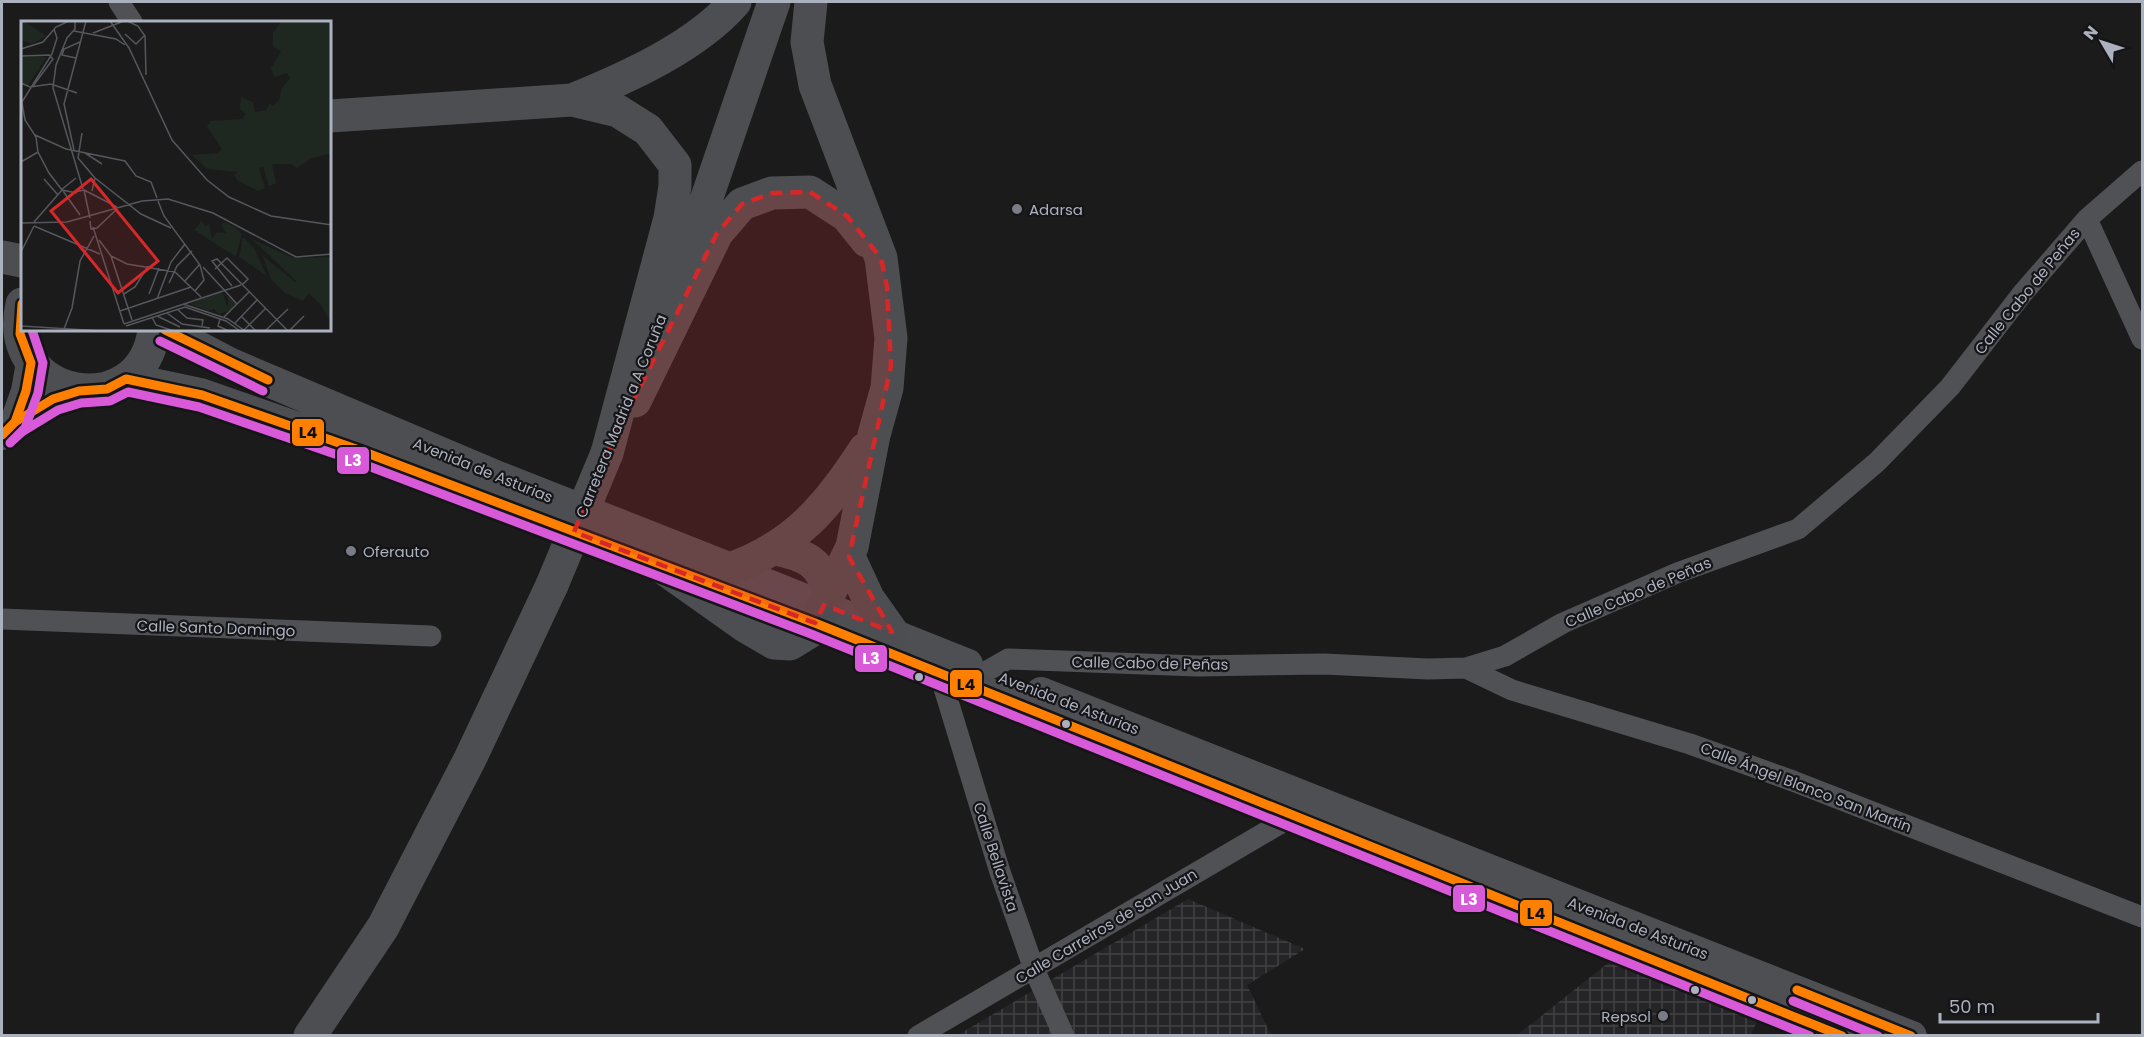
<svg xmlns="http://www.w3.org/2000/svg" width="2144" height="1037" viewBox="0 0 2144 1037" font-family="Poppins,sans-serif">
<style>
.industrial{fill:url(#industrial-grid)}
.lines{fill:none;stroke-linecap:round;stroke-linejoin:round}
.minor{stroke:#505155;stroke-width:21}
.secondary{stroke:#4e4f53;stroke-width:30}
.primary{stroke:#4d4e51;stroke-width:33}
.trunk{stroke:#4d4e51;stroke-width:33}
.trunk-bridge{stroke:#4d4e51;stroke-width:33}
.bus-1-casing{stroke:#151518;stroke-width:14}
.bus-2-casing{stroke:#151518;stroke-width:14}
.bus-1{stroke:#ff8000;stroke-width:9}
.bus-2{stroke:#d95ad9;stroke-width:9}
.marked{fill:#d62828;fill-opacity:0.2;stroke:#d62828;stroke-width:4.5;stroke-dasharray:12 8;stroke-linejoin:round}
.poi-dot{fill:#797c85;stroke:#151518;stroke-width:2}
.bus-dot{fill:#acb1be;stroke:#151518;stroke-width:2}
.labels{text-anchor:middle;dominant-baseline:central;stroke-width:4.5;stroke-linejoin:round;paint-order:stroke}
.poi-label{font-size:15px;fill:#acb1be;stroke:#151518;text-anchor:start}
.street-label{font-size:15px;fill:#acb1be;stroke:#151518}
.inset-road{fill:none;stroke:#55575d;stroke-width:1.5}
.view{fill:#d62828;fill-opacity:0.15;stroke:#d62828;stroke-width:3}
.inset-edge{fill:none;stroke:#acb1be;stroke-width:3}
.line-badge{stroke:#151518;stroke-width:2}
.badge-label{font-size:16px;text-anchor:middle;font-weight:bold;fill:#fff}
.pale-badge-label{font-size:16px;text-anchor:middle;font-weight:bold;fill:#111}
</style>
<defs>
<pattern id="industrial-grid" width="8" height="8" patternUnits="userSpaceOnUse" patternTransform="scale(1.5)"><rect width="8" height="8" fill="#252528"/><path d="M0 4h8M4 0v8" fill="none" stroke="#424245"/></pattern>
</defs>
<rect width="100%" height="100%" fill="#1b1b1c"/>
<path class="industrial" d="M1188,899L1305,949L1247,985L1271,1035L956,1036Z
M1617,956L1761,1012L1751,1035L1516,1036Z"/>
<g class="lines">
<path class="minor" d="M119,2L132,22
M2087,219L2142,339
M2,619L431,636
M1466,668L1512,690L1690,744L1793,781L2142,917
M987,671L1008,659L1197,666L1324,664L1428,669L1466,668L1505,656L1563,623L1677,573L1798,529L1877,462L1950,387L2022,294L2087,219L2142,171
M940,675L1000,872L1034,969L1064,1036
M918,1036L1293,816"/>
<path class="secondary" d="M15,422L26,391L31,363
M2,435C24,414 50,400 79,391
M730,569L968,664
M682,574L815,623L1843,1036
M1041,692L1912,1036"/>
<path class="primary" d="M2,257L22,261
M22,304C0,400 142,425 154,330
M165,330L232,365L494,476L730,569
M126,379L202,395L359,450L550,522"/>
<path class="trunk" d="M572,100C626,78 696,47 735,2
M330,116L572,100L618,111L648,130L675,165V186L670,218L607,453
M662,315L691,244L774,2
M635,401L717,233L742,204L772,193L810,192L847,216L867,241
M776,549C806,555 823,563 829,595
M849,557L868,598L892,632
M659,565L745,626L774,643L790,644L811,631L852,547L874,435L887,388L891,338L881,258L815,85L807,42L811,2
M730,569C795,546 829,505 865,449
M310,1036L383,927L470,759L552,585"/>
<path class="trunk-bridge" d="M552,585L607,453"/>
<defs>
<path id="bus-1" d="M165,330L268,380
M2,435L15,422L53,399L79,391L107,389L126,379L202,395L359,450L815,623L1842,1036
M2,435L15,422L26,391L31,363L20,334L22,304
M1797,990L1911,1036"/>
<path id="bus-2" d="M160,341L263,391
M10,443L22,432L58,410L81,403L110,401L128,392L199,407L355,461L811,634L1810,1036
M10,443L25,428L38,393L43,363L32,330
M1793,1001L1878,1036"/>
</defs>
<use href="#bus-1" class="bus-1-casing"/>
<use href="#bus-2" class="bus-2-casing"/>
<use href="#bus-1" class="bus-1"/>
<use href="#bus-2" class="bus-2"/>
</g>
<path class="marked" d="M810,192L847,216L881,258L887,287L891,366L849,557L892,632L824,605L815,623L574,532L607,453L717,233L742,204L772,193Z"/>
<g class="poi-dot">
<circle cx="1017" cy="209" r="6"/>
<circle cx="351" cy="551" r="6"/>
<circle cx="1663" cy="1016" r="6"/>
</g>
<g class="bus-dot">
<circle cx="919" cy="677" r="5"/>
<circle cx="1066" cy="724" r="5"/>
<circle cx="1695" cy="990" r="5"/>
<circle cx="1752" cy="1000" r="5"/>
</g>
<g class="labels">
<g class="poi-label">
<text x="1029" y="209">Adarsa</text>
<text x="363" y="551">Oferauto</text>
<text x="1651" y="1016" text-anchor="end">Repsol</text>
</g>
<g class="street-label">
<text transform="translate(2027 291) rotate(-51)">Calle Cabo de Peñas</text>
<text transform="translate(621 416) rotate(-68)">Carretera Madrid a A Coruña</text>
<text transform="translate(483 470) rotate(22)">Avenida de Asturias</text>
<text transform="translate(1638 592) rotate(-23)">Calle Cabo de Peñas</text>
<text transform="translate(216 628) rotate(2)">Calle Santo Domingo</text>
<text transform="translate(1150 663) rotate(1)">Calle Cabo de Peñas</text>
<text transform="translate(1069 703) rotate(21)">Avenida de Asturias</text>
<text transform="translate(1806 787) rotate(21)">Calle Ángel Blanco San Martín</text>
<text transform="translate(996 857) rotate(72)">Calle Bellavista</text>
<text transform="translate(1106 926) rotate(-31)">Calle Carreiros de San Juan</text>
<text transform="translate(1638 928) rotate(21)">Avenida de Asturias</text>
</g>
</g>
<g transform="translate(21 21)">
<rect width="310" height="310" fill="#1b1b1c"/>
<path d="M231,218L272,237L310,236V302L299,283Z" fill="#1e2720"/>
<path d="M0,0H3L25,15L11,23L0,19ZM261,0H310V132L289,138L276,147L270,143H251L255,162L248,165L242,146L238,147L244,167L237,170L216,159L213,154L217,151L186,148L171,134L196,132L201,128L186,106L189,100L221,98L225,93L219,88L220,76L232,81L234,91L245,89L249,82L251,85L258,79L261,67L269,57L266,52L253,56L250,47L260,30L252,26V12ZM180,200L185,205L188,202L191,218L196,211L205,212L200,204L203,201L214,206L221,213L215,236L173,209ZM222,216L233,227L246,255L218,236ZM241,234L274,261L310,248L300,255L282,280L264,272L250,258Z" fill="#1e2720"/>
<path d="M21,35L25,37L7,64L0,62V36ZM201,270L207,288V275L215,283L208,290L198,293L193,288L187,290L169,283Z" fill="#1e2720"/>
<path class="inset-road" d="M54,0V8L46,17L35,44L32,67L62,168M89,0L108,27L151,119L186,159L208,176L250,195L311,204M106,0L117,5L124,15L125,54M53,10L95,18L104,24M72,12L103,0M104,13L115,23L123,15M0,28L22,21L35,6L48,0M0,35L29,34M55,37L41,34L43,28L59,21M0,62L9,66L30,63L56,72M12,65L32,38L29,35M0,76L4,99L15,116L17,131L28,152L41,169L56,172M1,81L31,33L36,17L33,8M61,112L57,137L74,157L71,170M14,114L45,128L104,140L115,155L130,161L136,177M53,129L43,83L65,0M64,132L81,143M0,141L17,131M74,157L120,193L150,207M23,158L37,174M40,169L55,157M63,169L96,186M42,170L59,194M54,171L63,169L69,197M137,180L143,195L179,244L183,259L174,270M69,200L70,208L76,207L96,188M13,201L41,169M0,202L46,201L121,180L147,178L192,192L275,236L311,233M13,205L79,233M72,206L103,303M78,219L90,235L106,243L154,251L180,276M0,231L13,205M90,235L111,299M182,246L216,283M194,248L206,237L227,258L221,264M163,261L179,243M148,262L156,245L171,230M211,265L191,240L196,238L267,310M103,273L114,266L127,245M128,273L138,247M136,278L150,241L164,223M162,283L207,298L224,310M156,288L166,297L182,299L181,305M99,290L170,266M146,292L161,303L189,307M136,295L159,306M220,295L235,310M131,296L135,304L153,310M203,296L228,271M199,298L197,305L208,310M214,302L236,279M103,303L220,264M0,305L81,310M105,305L164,286L205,300L219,310M43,308L51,287L59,240L73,215M223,309L245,287M244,310L267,288M268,310L283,295"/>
<path class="view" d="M70,158L137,240L97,272L30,190Z"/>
<rect width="310" height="310" class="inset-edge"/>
</g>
<g class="line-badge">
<rect x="291" y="418" width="34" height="29" rx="6" fill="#ff8000"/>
<rect x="336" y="446" width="34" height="29" rx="6" fill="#d95ad9"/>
<rect x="854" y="644" width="34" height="29" rx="6" fill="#d95ad9"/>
<rect x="949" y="669" width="34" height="29" rx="6" fill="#ff8000"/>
<rect x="1452" y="884" width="34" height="29" rx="6" fill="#d95ad9"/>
<rect x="1519" y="899" width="34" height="28" rx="6" fill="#ff8000"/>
</g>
<g class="badge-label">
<text x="353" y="466">L3</text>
<text x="871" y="664">L3</text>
<text x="1469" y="905">L3</text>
</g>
<g class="pale-badge-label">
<text x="308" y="438">L4</text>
<text x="966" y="690">L4</text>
<text x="1536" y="919">L4</text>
</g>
<rect width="2144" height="1037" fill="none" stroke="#acb1be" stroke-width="6"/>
<g transform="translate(2102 42) rotate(309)" stroke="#151518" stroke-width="4.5" paint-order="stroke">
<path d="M0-4.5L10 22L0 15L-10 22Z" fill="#acb1be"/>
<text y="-9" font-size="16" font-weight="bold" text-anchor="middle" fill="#acb1be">N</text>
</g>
<path d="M1940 1013v9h158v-9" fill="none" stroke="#acb1be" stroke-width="3"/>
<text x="1949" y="1013" font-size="18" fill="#acb1be" stroke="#151518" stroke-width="4.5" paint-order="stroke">50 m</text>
</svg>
